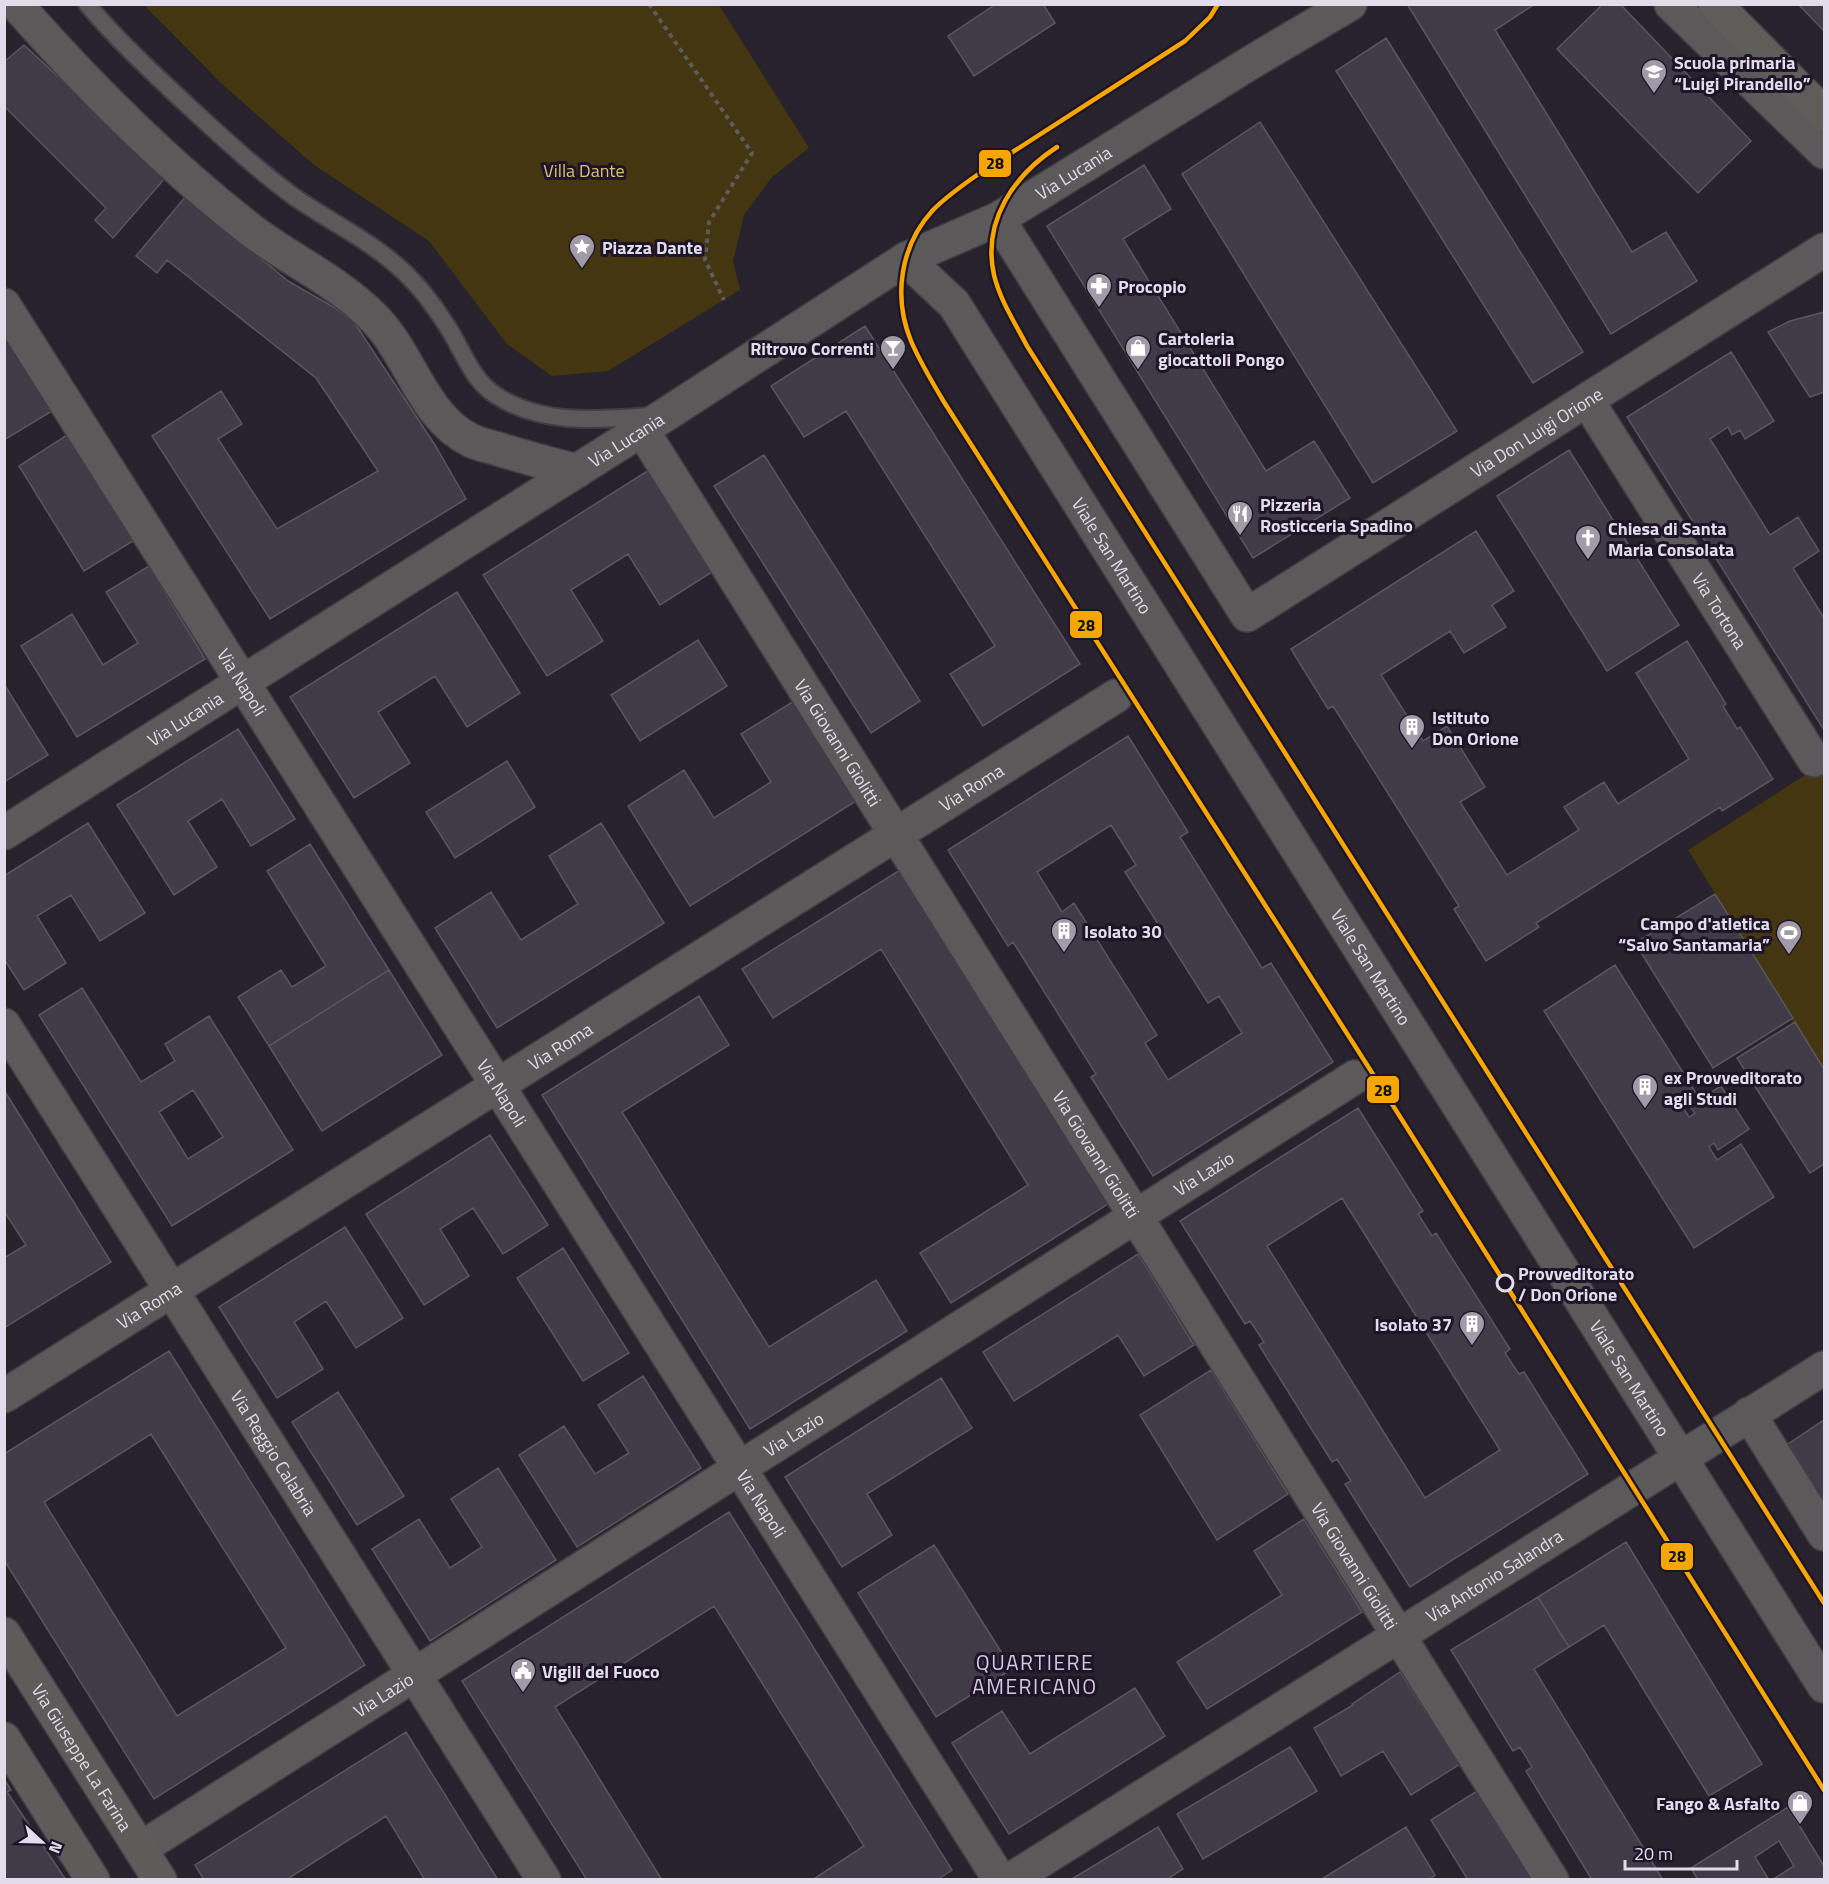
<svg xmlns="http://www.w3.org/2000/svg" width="1829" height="1884" viewBox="0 0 1829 1884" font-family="'Titillium Web',sans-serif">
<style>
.green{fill:#443611}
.building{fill:#413a47;stroke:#5a555f;stroke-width:1.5;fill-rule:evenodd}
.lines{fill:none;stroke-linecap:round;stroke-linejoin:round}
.lane-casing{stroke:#413d46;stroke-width:20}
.street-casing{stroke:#413d46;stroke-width:36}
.secondary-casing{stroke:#413d46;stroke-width:36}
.primary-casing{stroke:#413d46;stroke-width:36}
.path{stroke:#5d5b5c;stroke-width:4;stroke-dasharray:4.5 4.5;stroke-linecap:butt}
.lane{stroke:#5b5959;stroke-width:16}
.street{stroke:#5b5959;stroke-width:33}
.secondary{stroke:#5f5d5a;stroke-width:33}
.primary{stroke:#5e5b5a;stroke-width:33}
.tram-1-casing{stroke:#1e1427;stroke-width:9}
.tram-1{stroke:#f7a600;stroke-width:4.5}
.stop-dot{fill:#1e1427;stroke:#e3dcea;stroke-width:3}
.labels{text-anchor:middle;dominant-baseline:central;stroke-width:6;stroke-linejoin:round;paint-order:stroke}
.poi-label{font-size:18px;font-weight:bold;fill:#e3dcea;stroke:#1e1427;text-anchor:start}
.park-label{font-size:18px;fill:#dec073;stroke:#1e1427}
.street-label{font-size:18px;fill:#e3dcea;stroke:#1e1427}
.stop-label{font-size:18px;font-weight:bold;fill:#e3dcea;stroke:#1e1427;text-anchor:start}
.quarter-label{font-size:21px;letter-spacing:1.5px;fill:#d5c7e2;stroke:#1e1427}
.line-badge{stroke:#1e1427;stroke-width:2}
.pale-badge-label{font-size:16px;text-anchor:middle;font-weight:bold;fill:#111}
</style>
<rect width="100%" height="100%" fill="#27222c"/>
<path class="green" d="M144,5H719L809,148L772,177L744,215L733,261L740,290L608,371L552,376L507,344L429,241L314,165L222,84Z
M1824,763V1069L1802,1034L1788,1016L1774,988L1688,850Z"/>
<path class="building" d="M996,4H1043L1055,23L974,76L948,36Z
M1407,4H1535L1495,30L1632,252L1666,232L1697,281L1611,334Z
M1603,4H1620L1751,141L1698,193L1557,49Z
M1798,4H1824V31Z
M1386,38L1583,352L1533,383L1336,71Z
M24,45L166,177L113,238L95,220L106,208L5,107L4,62Z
M1260,122L1457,431L1373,483L1182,174Z
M1144,165L1171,209L1123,239L1266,471L1314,441L1350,498L1253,558L1047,226Z
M186,196L288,281L335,308L354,322L435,445L466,499L270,619L152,436L221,391L242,424L218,439L277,529L378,471L316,378L167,260L157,273L136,256Z
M1824,312V392L1810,397L1768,332L1790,321Z
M865,326L1080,664L983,726L950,674L995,646L846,411L804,437L771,386Z
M4,332L52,411L4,440Z
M1731,352L1774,421L1745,439L1740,430L1732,435L1728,427L1710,439L1770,535L1798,517L1819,551L1793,568L1824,618V730L1627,417Z
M67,435L133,541L84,571L19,466Z
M1569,450L1679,625L1607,671L1497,496Z
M764,455L920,701L871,733L714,486Z
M649,470L712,572L660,605L628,554L571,590L603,641L547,676L483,575Z
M1476,531L1514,591L1492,605L1506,627L1464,653L1450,631L1381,675L1423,741L1447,726L1485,787L1460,802L1507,875L1579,830L1564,807L1604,782L1618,804L1689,759L1636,673L1687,641L1726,704L1723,706L1737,729L1740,727L1773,779L1722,811L1720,807L1536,923L1539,927L1486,961L1454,909L1459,906L1333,706L1328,709L1291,649Z
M149,566L205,659L77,737L21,646L72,614L103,665L138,643L106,592Z
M457,592L520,693L467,727L435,676L378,712L410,763L354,798L290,697Z
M698,640L727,686L640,741L611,695Z
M4,684L48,755L4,782Z
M794,701L856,801L690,906L628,806L684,770L714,818L771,782L741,734Z
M238,729L295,819L251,846L222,799L188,821L217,867L174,895L117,805Z
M1128,736L1188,832L1180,837L1262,968L1271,963L1333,1062L1153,1176L1091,1077L1096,1074L1013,942L1008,946L948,850ZM1111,825L1136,865L1125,872L1208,1003L1219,996L1242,1033L1168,1080L1145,1043L1157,1035L1074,903L1062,912L1037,872Z
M507,761L535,807L455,858L426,812Z
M88,823L145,913L100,941L71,895L37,916L66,963L24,990L4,959V876Z
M601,823L664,923L497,1028L435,928L491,892L521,940L578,904L549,856Z
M310,844L389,970L269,1046L238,997L281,970L292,987L326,966L267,871Z
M900,870L1108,1204L951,1303L920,1253L1028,1185L881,949L773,1018L742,969Z
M1715,894L1793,1018L1713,1068L1635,943Z
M1615,965L1696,1093L1680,1103L1689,1117L1695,1113L1689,1106L1721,1086L1749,1129L1718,1150L1714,1143L1709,1147L1717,1160L1741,1144L1774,1197L1694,1248L1544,1011Z
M389,970L442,1055L322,1131L269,1046Z
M82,988L141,1082L175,1061L165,1044L209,1016L293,1150L172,1226L39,1015ZM193,1090L223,1137L188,1159L159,1112Z
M699,996L729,1045L622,1112L769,1347L876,1280L907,1331L750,1429L542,1095Z
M1795,1022L1824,1069V1164L1810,1173L1737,1058Z
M4,1090L111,1262L4,1328V1258L26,1245L4,1211Z
M1358,1108L1423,1211L1418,1214L1432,1236L1436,1233L1510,1349L1505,1353L1519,1374L1524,1372L1588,1474L1410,1587L1345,1484L1351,1481L1337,1459L1332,1462L1259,1345L1264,1342L1250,1321L1245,1324L1180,1221ZM1342,1198L1500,1450L1425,1498L1267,1246Z
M490,1135L548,1225L503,1254L473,1208L440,1229L469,1276L424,1305L366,1214Z
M345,1227L403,1318L356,1348L326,1301L294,1322L323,1369L277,1398L219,1307Z
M563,1248L629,1353L583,1381L517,1278Z
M1138,1254L1194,1345L1144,1376L1118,1335L1014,1401L983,1352Z
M169,1351L365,1665L154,1799L4,1560V1454ZM151,1434L286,1648L177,1716L44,1502Z
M1211,1370L1288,1494L1217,1540L1140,1415Z
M643,1376L701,1468L577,1547L519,1455L564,1426L595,1474L629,1453L598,1405Z
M941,1378L972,1428L867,1494L892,1535L842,1567L785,1477Z
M338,1392L404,1496L357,1525L292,1422Z
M1824,1420V1502L1788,1444Z
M498,1468L556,1560L430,1641L372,1549L419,1519L450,1568L482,1547L451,1499Z
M729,1512L952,1870L937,1880H812L864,1846L714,1606L555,1707L662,1880H587L462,1681Z
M1304,1519L1362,1612L1207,1709L1177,1662L1282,1595L1254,1551Z
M1626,1542L1762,1764L1709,1796L1604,1625L1569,1647L1538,1597Z
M934,1545L1012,1669L936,1717L858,1593Z
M1538,1597L1569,1647L1534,1669L1663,1880H1592L1526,1771L1532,1767L1520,1747L1513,1751L1451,1650Z
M1400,1672L1460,1764L1411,1795L1383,1751L1341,1776L1314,1728L1353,1705L1352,1704Z
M1135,1688L1165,1736L1009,1834L952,1743L1002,1711L1030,1754Z
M406,1732L498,1880H425L386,1816L286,1880H204L195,1865Z
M1290,1747L1317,1791L1203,1859L1177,1814Z
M4,1779L11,1790L7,1792L66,1880H4Z
M1477,1791L1532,1880H1468L1431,1820Z
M1788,1807L1824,1866V1880H1772L1794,1866L1779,1841L1755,1857L1769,1880H1698L1691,1868Z
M1158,1827L1183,1869L1166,1880H1070Z
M1406,1827L1435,1875L1429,1880H1320Z"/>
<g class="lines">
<defs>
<path id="lane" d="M87,4C117,40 152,72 186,104C221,136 255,168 293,196C330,222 372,241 405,273C421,288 435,307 447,326C463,350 471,380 497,396C543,425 598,420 651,416"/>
<g id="street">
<path d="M16,4C88,86 166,164 252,231C292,261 339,282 374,318C411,355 422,417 472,441C480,445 490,446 498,449C524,457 550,464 577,471"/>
<path d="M1671,4L1824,152"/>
<path id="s1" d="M998,219L1247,615L1824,250"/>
<path id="s2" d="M906,259L954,304L1824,1686"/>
<path id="s3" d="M4,305L1000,1880"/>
<path id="s4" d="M1587,400L1814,760"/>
<path id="s5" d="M642,430L1552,1880"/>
<path id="s6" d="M4,833L665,415L906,259L998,219L1255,60L1350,4"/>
<path id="s7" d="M4,1025L544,1880"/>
<path id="s8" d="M4,1396L1116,696"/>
<path d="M1749,1414L1824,1534"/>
<path id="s9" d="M140,1849L1355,1077"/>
<path id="s10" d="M1010,1880L1824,1368"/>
</g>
<path id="secondary" d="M1715,4L1824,114"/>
<g id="primary">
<path id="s11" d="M4,1634L160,1880"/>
<path d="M4,1739L93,1880"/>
</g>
</defs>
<use href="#lane" class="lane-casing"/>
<use href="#street" class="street-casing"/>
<use href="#secondary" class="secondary-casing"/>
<use href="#primary" class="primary-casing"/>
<path class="path" d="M649,4L752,153L709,222L705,260L724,300"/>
<use href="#lane" class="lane"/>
<use href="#street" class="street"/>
<use href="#secondary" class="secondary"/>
<use href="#primary" class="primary"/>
<defs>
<path id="tram-1" d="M1218,4L1210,17L1185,41L980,173C964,184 947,196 933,210C900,246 893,297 911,341C920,362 932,382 944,402L1392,1104L1824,1790
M1057,147C1014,175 982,221 994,275C1000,300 1015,323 1027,346L1824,1603"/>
</defs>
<use href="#tram-1" class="tram-1-casing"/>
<use href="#tram-1" class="tram-1"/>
</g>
<defs>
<symbol id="school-pin" viewBox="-11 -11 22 30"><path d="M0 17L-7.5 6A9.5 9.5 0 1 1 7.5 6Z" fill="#a19ba8" stroke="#1e1427"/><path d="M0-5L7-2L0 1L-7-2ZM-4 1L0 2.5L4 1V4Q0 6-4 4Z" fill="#fff"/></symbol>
<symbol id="sight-pin" viewBox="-11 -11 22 30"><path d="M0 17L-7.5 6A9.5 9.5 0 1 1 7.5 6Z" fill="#a19ba8" stroke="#1e1427"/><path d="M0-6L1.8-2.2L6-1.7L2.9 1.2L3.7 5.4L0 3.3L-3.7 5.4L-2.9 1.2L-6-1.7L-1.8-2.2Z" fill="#fff"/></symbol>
<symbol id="pharmacy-pin" viewBox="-11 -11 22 30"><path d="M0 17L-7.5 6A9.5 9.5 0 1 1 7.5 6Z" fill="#a19ba8" stroke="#1e1427"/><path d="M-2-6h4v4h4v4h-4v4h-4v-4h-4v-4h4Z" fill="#fff"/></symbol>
<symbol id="bar-pin" viewBox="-11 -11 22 30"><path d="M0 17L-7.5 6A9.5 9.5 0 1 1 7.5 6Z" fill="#a19ba8" stroke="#1e1427"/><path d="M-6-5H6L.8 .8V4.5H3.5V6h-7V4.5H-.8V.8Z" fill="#fff"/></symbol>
<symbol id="shop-pin" viewBox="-11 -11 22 30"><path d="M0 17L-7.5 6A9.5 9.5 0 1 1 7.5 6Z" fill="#a19ba8" stroke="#1e1427"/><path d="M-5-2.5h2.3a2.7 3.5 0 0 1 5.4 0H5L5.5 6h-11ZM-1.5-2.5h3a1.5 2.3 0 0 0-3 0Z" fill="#fff"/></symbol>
<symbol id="restaurant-pin" viewBox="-11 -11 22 30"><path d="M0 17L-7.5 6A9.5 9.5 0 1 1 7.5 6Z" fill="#a19ba8" stroke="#1e1427"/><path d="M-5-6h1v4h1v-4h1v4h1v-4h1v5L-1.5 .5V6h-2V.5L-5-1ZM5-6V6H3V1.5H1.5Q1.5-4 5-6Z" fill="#fff"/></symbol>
<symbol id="church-pin" viewBox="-11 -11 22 30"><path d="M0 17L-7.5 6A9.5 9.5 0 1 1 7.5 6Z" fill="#a19ba8" stroke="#1e1427"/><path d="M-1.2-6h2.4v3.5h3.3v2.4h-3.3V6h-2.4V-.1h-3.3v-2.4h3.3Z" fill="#fff"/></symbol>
<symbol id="building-pin" viewBox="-11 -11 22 30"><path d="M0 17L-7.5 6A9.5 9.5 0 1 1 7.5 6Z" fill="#a19ba8" stroke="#1e1427"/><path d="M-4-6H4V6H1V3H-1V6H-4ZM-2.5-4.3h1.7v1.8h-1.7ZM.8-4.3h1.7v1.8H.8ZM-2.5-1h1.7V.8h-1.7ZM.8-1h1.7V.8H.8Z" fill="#fff"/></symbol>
<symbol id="stadium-pin" viewBox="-11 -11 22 30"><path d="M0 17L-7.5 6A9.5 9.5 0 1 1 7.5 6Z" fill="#a19ba8" stroke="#1e1427"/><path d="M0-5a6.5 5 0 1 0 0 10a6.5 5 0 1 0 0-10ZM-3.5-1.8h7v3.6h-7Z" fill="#fff"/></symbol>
<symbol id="civic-pin" viewBox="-11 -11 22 30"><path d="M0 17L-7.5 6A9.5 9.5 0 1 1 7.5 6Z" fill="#a19ba8" stroke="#1e1427"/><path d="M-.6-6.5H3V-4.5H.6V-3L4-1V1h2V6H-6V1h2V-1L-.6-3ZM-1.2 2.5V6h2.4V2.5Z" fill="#fff"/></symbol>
</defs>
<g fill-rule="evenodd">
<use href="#school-pin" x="1639" y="57" width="30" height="40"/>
<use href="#sight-pin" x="567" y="232" width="30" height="40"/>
<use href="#pharmacy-pin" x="1084" y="271" width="30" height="40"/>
<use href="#bar-pin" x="878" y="333" width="30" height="40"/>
<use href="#shop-pin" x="1123" y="333" width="30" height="40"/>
<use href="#restaurant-pin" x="1225" y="499" width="30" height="40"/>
<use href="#church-pin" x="1573" y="523" width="30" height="40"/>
<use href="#building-pin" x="1397" y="712" width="30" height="40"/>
<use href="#building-pin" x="1049" y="916" width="30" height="40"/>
<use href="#stadium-pin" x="1774" y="918" width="30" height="40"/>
<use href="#building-pin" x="1630" y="1072" width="30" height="40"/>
<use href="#building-pin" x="1457" y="1309" width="30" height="40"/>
<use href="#civic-pin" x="508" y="1656" width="30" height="40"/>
<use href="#shop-pin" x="1785" y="1788" width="30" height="40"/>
</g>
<circle class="stop-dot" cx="1505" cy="1283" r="8"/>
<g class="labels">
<g class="poi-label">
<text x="1674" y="62">Scuola primaria<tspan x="1674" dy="21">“Luigi Pirandello”</tspan></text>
<text x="602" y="247">Piazza Dante</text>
<text x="1118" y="286">Procopio</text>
<text x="1158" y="338">Cartoleria<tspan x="1158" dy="21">giocattoli Pongo</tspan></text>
<text x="874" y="348" text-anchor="end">Ritrovo Correnti</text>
<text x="1260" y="504">Pizzeria<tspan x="1260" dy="21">Rosticceria Spadino</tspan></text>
<text x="1608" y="528">Chiesa di Santa<tspan x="1608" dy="21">Maria Consolata</tspan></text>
<text x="1432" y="717">Istituto<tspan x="1432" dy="21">Don Orione</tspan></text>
<text x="1770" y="923" text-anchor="end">Campo d'atletica<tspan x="1770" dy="21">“Salvo Santamaria”</tspan></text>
<text x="1084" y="931">Isolato 30</text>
<text x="1664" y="1077">ex Provveditorato<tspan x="1664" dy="21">agli Studi</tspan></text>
<text x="1452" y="1324" text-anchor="end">Isolato 37</text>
<text x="542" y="1671">Vigili del Fuoco</text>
<text x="1780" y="1803" text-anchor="end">Fango &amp; Asfalto</text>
</g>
<g class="park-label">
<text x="584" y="170">Villa Dante</text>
</g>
<g class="street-label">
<text stroke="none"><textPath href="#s6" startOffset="1258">Via Lucania</textPath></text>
<text stroke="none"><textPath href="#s1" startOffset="810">Via Don Luigi Orione</textPath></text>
<text stroke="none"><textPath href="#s6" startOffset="736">Via Lucania</textPath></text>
<text stroke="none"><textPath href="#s2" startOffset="363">Viale San Martino</textPath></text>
<text stroke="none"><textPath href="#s4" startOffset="249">Via Tortona</textPath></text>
<text stroke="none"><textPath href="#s3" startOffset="446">Via Napoli</textPath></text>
<text stroke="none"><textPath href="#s6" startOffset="214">Via Lucania</textPath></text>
<text stroke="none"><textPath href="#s5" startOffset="369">Via Giovanni Giolitti</textPath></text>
<text stroke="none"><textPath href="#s8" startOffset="1143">Via Roma</textPath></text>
<text stroke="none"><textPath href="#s2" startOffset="849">Viale San Martino</textPath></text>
<text stroke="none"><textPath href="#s8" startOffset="657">Via Roma</textPath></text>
<text stroke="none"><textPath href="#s3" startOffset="932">Via Napoli</textPath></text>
<text stroke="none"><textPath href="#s5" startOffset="855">Via Giovanni Giolitti</textPath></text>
<text stroke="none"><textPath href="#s9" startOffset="1260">Via Lazio</textPath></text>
<text stroke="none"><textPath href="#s8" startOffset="171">Via Roma</textPath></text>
<text stroke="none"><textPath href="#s2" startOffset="1335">Viale San Martino</textPath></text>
<text stroke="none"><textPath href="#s9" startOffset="774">Via Lazio</textPath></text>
<text stroke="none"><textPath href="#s7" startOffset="506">Via Reggio Calabria</textPath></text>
<text stroke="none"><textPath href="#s3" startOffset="1418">Via Napoli</textPath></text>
<text stroke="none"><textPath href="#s5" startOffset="1341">Via Giovanni Giolitti</textPath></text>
<text stroke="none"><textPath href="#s10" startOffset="572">Via Antonio Salandra</textPath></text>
<text stroke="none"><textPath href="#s9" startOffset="288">Via Lazio</textPath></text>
<text stroke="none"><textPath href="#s11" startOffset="146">Via Giuseppe La Farina</textPath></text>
</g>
<g class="stop-label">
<text x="1518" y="1273">Provveditorato<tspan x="1518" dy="21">/ Don Orione</tspan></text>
</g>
<g class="quarter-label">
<text x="1035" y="1662">QUARTIERE<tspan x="1035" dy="24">AMERICANO</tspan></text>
</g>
</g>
<g class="line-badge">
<rect x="978" y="149" width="34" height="29" rx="6" fill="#f7a600"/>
<rect x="1069" y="610" width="34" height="29" rx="6" fill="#f7a600"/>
<rect x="1366" y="1075" width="34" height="29" rx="6" fill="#f7a600"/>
<rect x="1660" y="1542" width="34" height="29" rx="6" fill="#f7a600"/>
</g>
<g class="pale-badge-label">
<text x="995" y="169">28</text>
<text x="1086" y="631">28</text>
<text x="1383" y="1096">28</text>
<text x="1677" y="1562">28</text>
</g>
<rect width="1829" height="1884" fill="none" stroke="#e3dcea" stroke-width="12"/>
<g transform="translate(42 1842) rotate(112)" stroke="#1e1427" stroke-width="4.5" paint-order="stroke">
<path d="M0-4.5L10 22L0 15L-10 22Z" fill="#e3dcea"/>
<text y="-9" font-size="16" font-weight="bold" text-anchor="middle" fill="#e3dcea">N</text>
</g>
<path d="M1625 1860v9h112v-9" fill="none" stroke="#e3dcea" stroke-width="3"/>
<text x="1634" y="1860" font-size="18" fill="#e3dcea" stroke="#1e1427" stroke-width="4.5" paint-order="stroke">20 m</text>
</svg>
